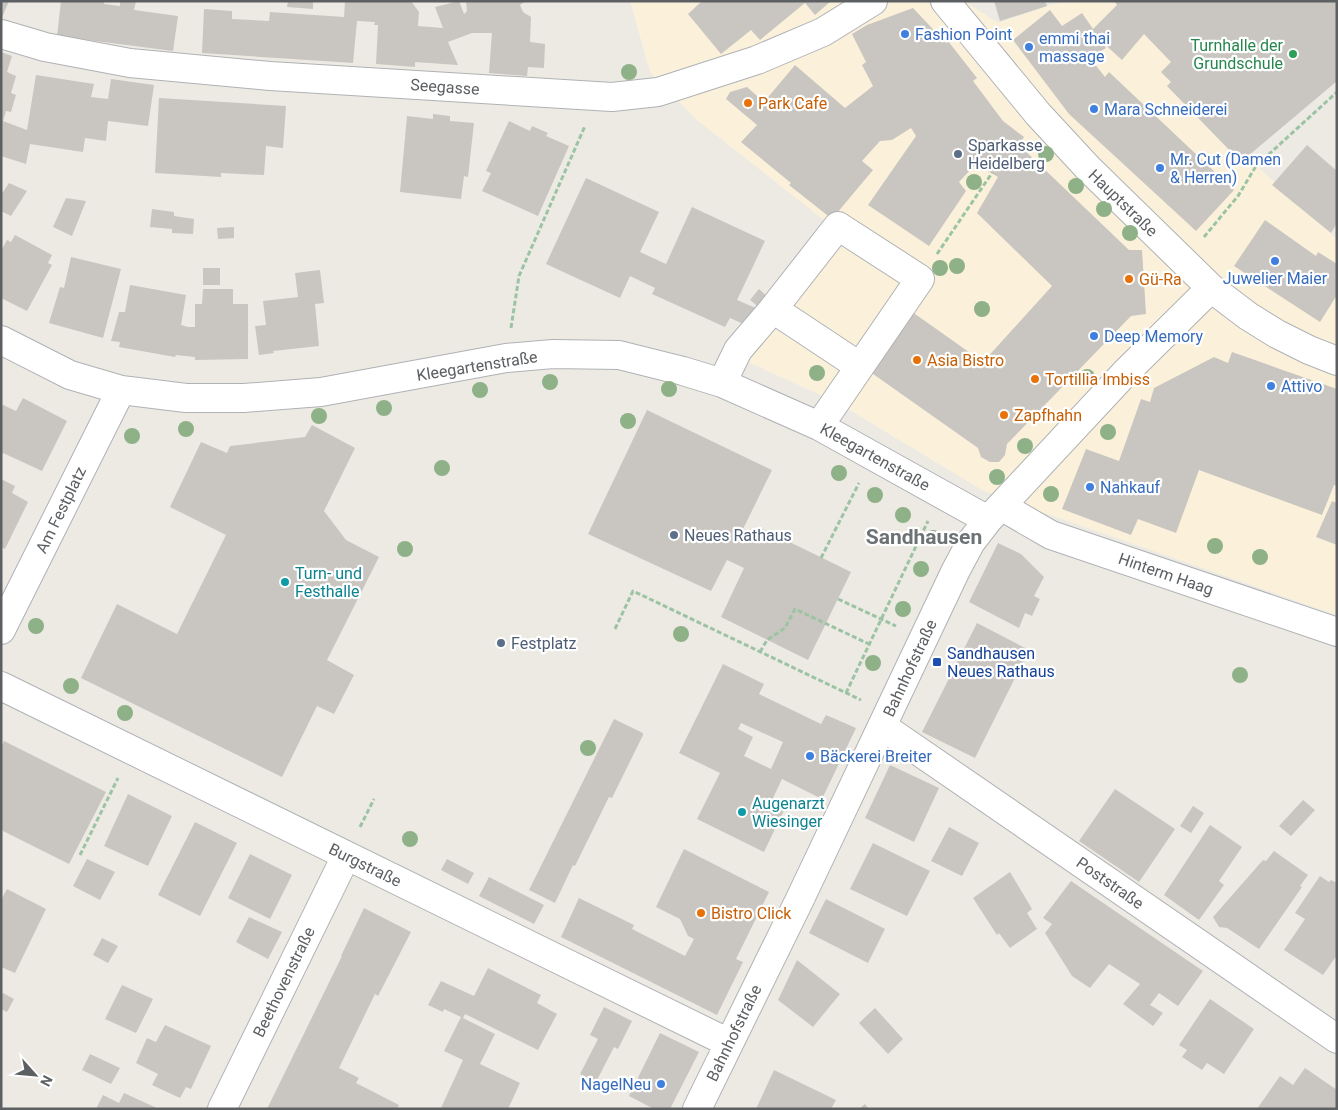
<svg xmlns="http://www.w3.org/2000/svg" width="1338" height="1110" viewBox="0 0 1338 1110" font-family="Roboto,sans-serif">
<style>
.commercial{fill:#fbf1db}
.building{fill:#c9c5c0;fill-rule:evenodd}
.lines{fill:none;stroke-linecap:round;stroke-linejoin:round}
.minor-casing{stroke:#afb2b5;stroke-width:30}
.path{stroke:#9cc4a4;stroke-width:3;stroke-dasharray:5 2.5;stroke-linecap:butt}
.minor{stroke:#fff;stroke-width:28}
.tree{fill:#8eb188}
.shop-dot{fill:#3f7fe0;stroke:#fff;stroke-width:2}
.leisure-dot{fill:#2e9e5b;stroke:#fff;stroke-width:2}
.food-dot{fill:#e8710a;stroke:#fff;stroke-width:2}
.service-dot{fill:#5c6f8a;stroke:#fff;stroke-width:2}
.culture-dot{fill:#0f9aa8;stroke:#fff;stroke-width:2}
.transit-dot{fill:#1a4fb4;stroke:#fff;stroke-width:2}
.labels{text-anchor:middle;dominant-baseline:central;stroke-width:4.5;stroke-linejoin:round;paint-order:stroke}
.shop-label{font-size:16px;fill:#366cbe;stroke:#fff;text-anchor:start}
.leisure-label{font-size:16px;fill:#27864d;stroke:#fff;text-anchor:end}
.street-label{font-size:16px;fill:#5c6063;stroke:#fff}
.food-label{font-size:16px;fill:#c56008;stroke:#fff;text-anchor:start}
.service-label{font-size:16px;fill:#4e5e75;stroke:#fff;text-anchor:start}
.culture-label{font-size:16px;fill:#0d838f;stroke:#fff;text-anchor:start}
.transit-label{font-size:16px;fill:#164399;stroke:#fff;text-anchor:start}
.district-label{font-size:21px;font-weight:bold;fill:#6d7275;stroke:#fff}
</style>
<rect width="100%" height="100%" fill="#edeae4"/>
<path class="commercial" d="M630,1H964L998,23L1047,6L1066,1H1114L1171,62L1161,72L1171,82L1167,86L1241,162L1247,157L1337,239V615L1033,509L982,490L838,403L726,352L829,224L697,120L650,72Z"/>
<path class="building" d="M1,1H9L1,20Z
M61,1H104V4L120,6V1H136L134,10L178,16L173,51L57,36Z
M288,1H313V9L287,7Z
M345,1H411L419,12L418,26L443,28L435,7L459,1L464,14L467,11L466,1H526L520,5L523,12L531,17L530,42L545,44L544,68L528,67L527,76L489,73L492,33H472L448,42L458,65L415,62V67L376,64L378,25H374L375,22L357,21L353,63L202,53L204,9L232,11V19L269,21L270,12L344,17Z
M702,1H831L815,15L805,3L760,40L751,30L721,54L688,14Z
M994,1H1045L1047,6L1000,21Z
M1114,1H1337V81L1241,162L1167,86L1171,82L1161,72L1171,62L1144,34L1122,60L1101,41L1106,48L1090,58L1105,77L1109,72L1234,190L1196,231L1069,114L1013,40L1050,10L1062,26L1082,13L1093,29L1117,5Z
M913,8L946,43L948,41L977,78L973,81L1003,121L1024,137L1019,145L1129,250H1142L1146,314L1131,316L1007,444L1005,455L999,462H990L981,457L978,448L866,369L908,309L983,362L1052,286L977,213L998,177L976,164L959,182L966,191L929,246L868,205L916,136L911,128L892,140L880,141L862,161L873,170L832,219L789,185L791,183L741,142L757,125L726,99L730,92L747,87L764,102L795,65L845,108L873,86L862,65L866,62L852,34L867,25Z
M1,52L12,56L7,72L16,76L11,93L16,95L11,112L6,111L3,121L27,130L36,75L94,84L91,97L108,99L111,79L154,85L148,126L108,121L106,141L85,138L83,152L30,144L26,164L1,156Z
M159,98L286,106L283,148L266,146L264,175L221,173V177L155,173Z
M433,114L450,116V121L474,123L468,177L464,176L461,199L400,192L407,116L433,119Z
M509,121L530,131L532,126L548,133L546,136L569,146L538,216L482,191L491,173L486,171Z
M1307,145L1337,171V223L1331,233L1272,185Z
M586,178L659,212L640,252L666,264L692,207L765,241L737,300L758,309L746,325L730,318L725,327L652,294L655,288L630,276L620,298L546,264Z
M9,183L27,191L11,216L1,211V195Z
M66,198L86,201L72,236L53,227Z
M152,209L174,212V216L194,219L193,234L172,233V229L150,227Z
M1265,220L1316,256L1318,252L1337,264V295L1320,322L1234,266Z
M234,227V238L218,239L217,228Z
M15,235L52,255L48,263L52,265L27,311L1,298V251L7,240L11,242Z
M71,257L121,269L103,338L49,323L60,287L64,288Z
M203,268H220V285H203Z
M320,270L324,303L315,304L319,346L273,351L274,353L259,355L255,326L266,325L263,301L298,297L295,273Z
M130,285L186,295L181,325L188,327H195V304H202L203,289H233V304H248V359L195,360V357L176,355L175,357L119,347L120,342L111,341L119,312H125Z
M759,289L768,297L760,308L750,300Z
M1232,352L1337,389V486L1334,485L1322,515L1199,470L1176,533L1138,519L1131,535L1062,509L1086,449L1119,461L1141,399L1150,402L1154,388L1214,357L1228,363Z
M23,398L67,421L42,471L3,453L1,457V404L16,411Z
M647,410L772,470L743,529L759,537L763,529L851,572L808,660L721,617L744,568L727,560L711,591L588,534Z
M312,425L355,448L324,511L346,540L379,557L327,660L354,675L334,714L317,706L282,777L81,678L117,604L177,634L226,535L170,507L201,442L227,453L230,446L305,437Z
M1,479L15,486L12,493L28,502L5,549L1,547Z
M1332,501L1337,503V545L1316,537Z
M998,543L1021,554L1044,577L1034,596L1040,599L1032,616L1025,613L1019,628L969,602Z
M977,623L1029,650L975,758L922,732Z
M723,664L764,684L759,694L821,724L826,715L856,728L822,799L782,779L773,798L787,804L764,852L697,819L720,773L679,753ZM741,723L783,742L771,769L744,756L753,737L738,729Z
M614,719L643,733V735L612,798L609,797L575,866L573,865L555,903L529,890Z
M4,741L106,792L69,864L1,830V747Z
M890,765L939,788L914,842L865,818Z
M1115,789L1175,829L1139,882L1079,841Z
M128,794L172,816L148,866L104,846Z
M1303,800L1315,810L1291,836L1279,826Z
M1193,806L1204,813L1191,833L1180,826Z
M195,822L237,843L200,916L158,895Z
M1210,825L1242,847L1219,881L1224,885L1199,920L1164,895Z
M949,827L979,843L962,876L931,861Z
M873,843L930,871L907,916L850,889Z
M684,849L769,892L736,959L743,962L717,1015L561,937L579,898L634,925L632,929L685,956L694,939L688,936L680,919L656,907Z
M1274,851L1308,875L1300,886L1302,887L1259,949L1227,928L1219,927L1213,917L1263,860L1266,861Z
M250,854L292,875L270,919L228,898Z
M87,859L115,872L100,900L73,886Z
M447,859L474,873L468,884L441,870Z
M1010,872L1032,909L1027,913L1037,929L1010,948L999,933L997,935L973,898Z
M1320,876L1329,882L1331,880L1337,883V955L1323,975L1284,950L1305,919L1295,913Z
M489,877L544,905L534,924L479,896Z
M1071,881L1203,971L1178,1006L1159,993L1150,1005L1163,1013L1153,1026L1123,1004L1140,984L1109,964L1090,988L1072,976L1045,933L1052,924L1043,918Z
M7,889L46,909L15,973L1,967V900Z
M826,899L885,929L868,963L809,933Z
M364,908L411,932L378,996L375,994L339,1068L359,1078L356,1083L399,1105L397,1109H267L342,956H341Z
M249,917L282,932L268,959L236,942Z
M102,938L118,946L108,963L93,955Z
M797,960L840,994L813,1027L778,1000Z
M488,968L541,995L537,1003L557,1014L538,1050L465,1014L463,1018L495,1034L480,1064L520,1083L508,1109H443L441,1108L463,1060L444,1051L461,1017L444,1009L443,1012L428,1005L441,981L474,996Z
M122,985L153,999L136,1033L105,1019Z
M3,993L14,999L7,1012L1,1009V996Z
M1210,999L1254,1029L1224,1074L1207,1063L1202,1070L1182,1057L1187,1050L1179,1045Z
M604,1007L632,1021L618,1049L614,1047L596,1082L580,1074L598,1039L590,1035Z
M875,1008L903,1039L888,1054L859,1023Z
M165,1025L211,1046L191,1089L186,1087L180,1098L152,1085L158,1074L136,1063L147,1038L156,1042Z
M660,1033L699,1052L670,1109H654L629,1096Z
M90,1054L120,1068L111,1084L82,1070Z
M1305,1068L1337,1090V1109H1257L1280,1076L1293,1085Z
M774,1070L836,1100L831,1109H756Z
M124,1093L159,1109H96L103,1095L119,1103Z
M865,1104L869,1109H859Z"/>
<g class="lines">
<defs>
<path id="minor" d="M945,1L1038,114L1088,168L1211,288L1248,316L1277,334L1309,350L1337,361
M1,34L45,47L130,63L270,76L612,97L658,92L757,60L823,32L873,1
M773,309L859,366
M1,340L70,375L121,390L186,398H244L321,392L506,358L553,354L619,355L683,371L722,383L819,426L988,520
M722,383L738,350L773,309L838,226L920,279L819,426
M1001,506L1051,535L1337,632
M1,630L121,390
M1,686L729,1043
M882,726L1337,1039
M222,1109L346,856
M697,1109L800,899L956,570L971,542L988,520L1125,373L1211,288"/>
</defs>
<use href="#minor" class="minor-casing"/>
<path class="path" d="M1204,237L1238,196L1256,166L1337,92
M937,254L992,173
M511,328L519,276L585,126
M821,558L859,483
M838,599L896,626
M615,629L633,591L861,700
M760,652L767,640L785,628L795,609L869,644
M846,693L928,521
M360,827L374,799
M80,855L118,778"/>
<use href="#minor" class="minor"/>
</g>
<g class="tree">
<circle cx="629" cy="72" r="8"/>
<circle cx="1046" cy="154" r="8"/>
<circle cx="974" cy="182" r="8"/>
<circle cx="1076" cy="186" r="8"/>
<circle cx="1104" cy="209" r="8"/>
<circle cx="1130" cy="233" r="8"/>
<circle cx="957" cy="266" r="8"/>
<circle cx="940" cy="268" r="8"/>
<circle cx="982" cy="309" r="8"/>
<circle cx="817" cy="373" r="8"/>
<circle cx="1087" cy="377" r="8"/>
<circle cx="550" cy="382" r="8"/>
<circle cx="669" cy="389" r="8"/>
<circle cx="480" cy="390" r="8"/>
<circle cx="384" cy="408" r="8"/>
<circle cx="319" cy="416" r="8"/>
<circle cx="628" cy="421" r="8"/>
<circle cx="186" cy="429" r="8"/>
<circle cx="1108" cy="432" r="8"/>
<circle cx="132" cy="436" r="8"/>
<circle cx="1025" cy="446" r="8"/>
<circle cx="442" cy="468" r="8"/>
<circle cx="839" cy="473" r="8"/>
<circle cx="997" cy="477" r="8"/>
<circle cx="1051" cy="494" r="8"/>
<circle cx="875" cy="495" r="8"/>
<circle cx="903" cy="515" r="8"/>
<circle cx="933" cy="538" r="8"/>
<circle cx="1215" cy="546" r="8"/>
<circle cx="405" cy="549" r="8"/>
<circle cx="1260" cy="557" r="8"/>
<circle cx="921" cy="569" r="8"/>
<circle cx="903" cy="609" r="8"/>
<circle cx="36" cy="626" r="8"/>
<circle cx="681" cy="634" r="8"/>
<circle cx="873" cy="663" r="8"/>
<circle cx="1240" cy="675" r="8"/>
<circle cx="71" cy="686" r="8"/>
<circle cx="125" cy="713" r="8"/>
<circle cx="588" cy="748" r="8"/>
<circle cx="410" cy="839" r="8"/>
</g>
<g class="shop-dot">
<circle cx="905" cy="34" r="5"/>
<circle cx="1029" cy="47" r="5"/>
<circle cx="1094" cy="109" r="5"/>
<circle cx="1160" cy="168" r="5"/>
<circle cx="1275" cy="261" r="5"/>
<circle cx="1094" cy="336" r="5"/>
<circle cx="1271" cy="386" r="5"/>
<circle cx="1090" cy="487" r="5"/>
<circle cx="810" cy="756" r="5"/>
<circle cx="661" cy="1084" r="5"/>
</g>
<circle class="leisure-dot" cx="1293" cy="54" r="5"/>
<g class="food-dot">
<circle cx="748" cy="103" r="5"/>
<circle cx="1129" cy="279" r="5"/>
<circle cx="917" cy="360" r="5"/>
<circle cx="1035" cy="379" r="5"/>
<circle cx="1004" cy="415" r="5"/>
<circle cx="701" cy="913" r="5"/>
</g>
<g class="service-dot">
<circle cx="958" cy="154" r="5"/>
<circle cx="674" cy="535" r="5"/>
<circle cx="501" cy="643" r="5"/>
</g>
<g class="culture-dot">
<circle cx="285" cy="582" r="5"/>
<circle cx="742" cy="812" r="5"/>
</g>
<rect class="transit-dot" x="932" y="657" width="10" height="10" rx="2.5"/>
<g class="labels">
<g class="shop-label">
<text x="915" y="34">Fashion Point</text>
<text x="1039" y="38">emmi thai<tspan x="1039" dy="18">massage</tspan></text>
<text x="1104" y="109">Mara Schneiderei</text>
<text x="1170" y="159">Mr. Cut (Damen<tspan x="1170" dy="18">&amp; Herren)</tspan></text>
<text x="1275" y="278" text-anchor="middle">Juwelier Maier</text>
<text x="1104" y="336">Deep Memory</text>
<text x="1281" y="386">Attivo</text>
<text x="1100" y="487">Nahkauf</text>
<text x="820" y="756">Bäckerei Breiter</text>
<text x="651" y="1084" text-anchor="end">NagelNeu</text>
</g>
<g class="leisure-label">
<text x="1283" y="45">Turnhalle der<tspan x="1283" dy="18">Grundschule</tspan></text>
</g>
<g class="street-label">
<text transform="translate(445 87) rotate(4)">Seegasse</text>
<text transform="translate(1123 203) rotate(44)">Hauptstraße</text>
<text transform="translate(477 366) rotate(-9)">Kleegartenstraße</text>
<text transform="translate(875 457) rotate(29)">Kleegartenstraße</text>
<text transform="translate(61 510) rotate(-64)">Am Festplatz</text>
<text transform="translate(1166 574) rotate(19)">Hinterm Haag</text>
<text transform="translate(910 668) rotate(-65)">Bahnhofstraße</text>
<text transform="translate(365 865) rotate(26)">Burgstraße</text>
<text transform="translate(1110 883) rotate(35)">Poststraße</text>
<text transform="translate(284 982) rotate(-64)">Beethovenstraße</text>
<text transform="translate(734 1033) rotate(-64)">Bahnhofstraße</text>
</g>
<g class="food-label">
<text x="758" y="103">Park Cafe</text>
<text x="1139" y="279">Gü-Ra</text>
<text x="927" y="360">Asia Bistro</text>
<text x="1045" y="379">Tortillia Imbiss</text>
<text x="1014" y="415">Zapfhahn</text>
<text x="711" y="913">Bistro Click</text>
</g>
<g class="service-label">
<text x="968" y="145">Sparkasse<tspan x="968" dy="18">Heidelberg</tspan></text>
<text x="684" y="535">Neues Rathaus</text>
<text x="511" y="643">Festplatz</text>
</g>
<g class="culture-label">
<text x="295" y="573">Turn- und<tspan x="295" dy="18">Festhalle</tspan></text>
<text x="752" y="803">Augenarzt<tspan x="752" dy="18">Wiesinger</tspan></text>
</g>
<g class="transit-label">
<text x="947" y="653">Sandhausen<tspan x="947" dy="18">Neues Rathaus</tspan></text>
</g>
<g class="district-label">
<text x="924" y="537">Sandhausen</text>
</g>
</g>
<rect width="1338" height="1110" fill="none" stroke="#5c6063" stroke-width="5"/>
<g transform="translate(35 1075) rotate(117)" stroke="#ffffff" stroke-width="4" paint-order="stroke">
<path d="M0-4L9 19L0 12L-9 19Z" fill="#5c6063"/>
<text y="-8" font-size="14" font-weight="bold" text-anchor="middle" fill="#5c6063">N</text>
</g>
</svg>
